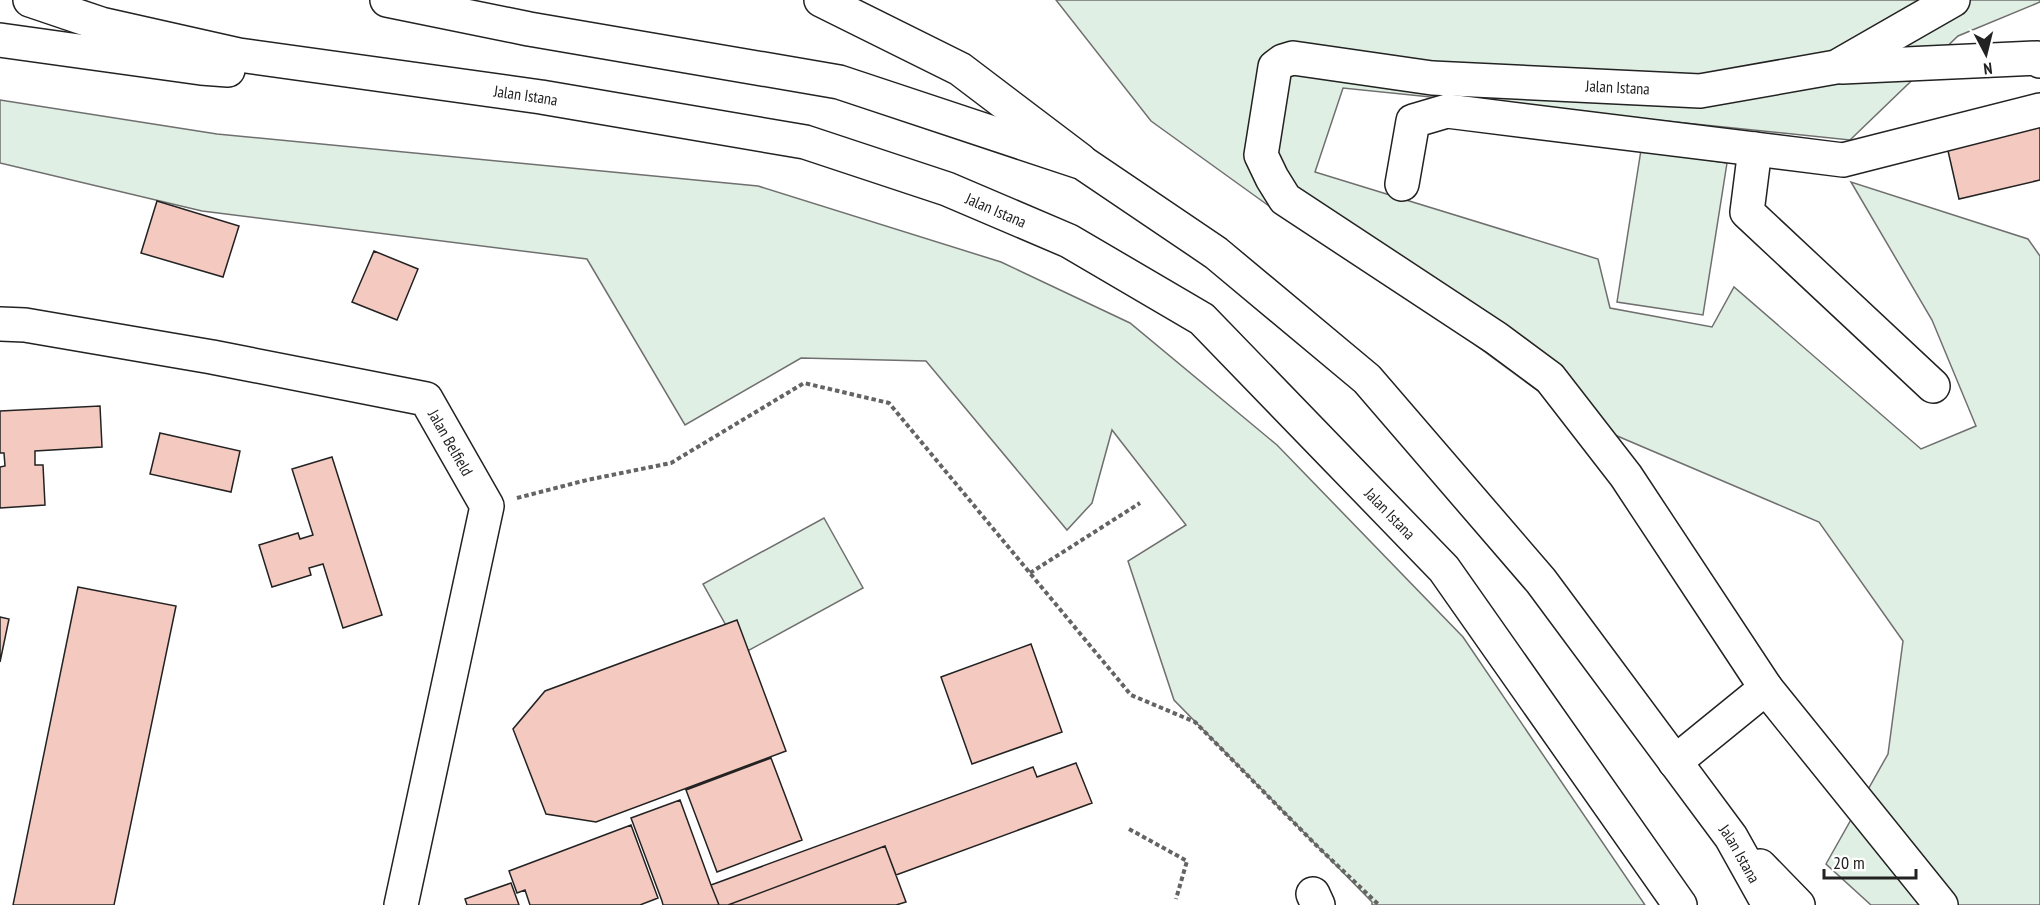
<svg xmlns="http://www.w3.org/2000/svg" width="2040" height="905" viewBox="0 0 2040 905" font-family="'PT Sans Narrow',sans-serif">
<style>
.green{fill:#e0efe3;stroke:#6f6f6f;stroke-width:1.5}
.building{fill:#f3c9c0;stroke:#222;stroke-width:1.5}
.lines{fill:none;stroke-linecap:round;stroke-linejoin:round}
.minor-casing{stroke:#222;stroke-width:36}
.major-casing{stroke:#222;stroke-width:36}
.path{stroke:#646464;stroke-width:4;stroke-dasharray:4.5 3;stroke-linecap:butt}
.minor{stroke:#fff;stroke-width:33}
.major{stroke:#fff;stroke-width:33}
.labels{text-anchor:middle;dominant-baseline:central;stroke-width:4.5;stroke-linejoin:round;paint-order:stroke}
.street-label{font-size:16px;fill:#222;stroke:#fff}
</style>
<rect width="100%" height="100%" fill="#fff"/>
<path class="green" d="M1056,0H2040V2L1958,36L1850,140L1343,88L1315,172L1598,259L1610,308L1712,327L1734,287L1921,449L1976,426L1932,320L1851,182L2028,239L2040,256V905H1871L1826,864L1888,754L1903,641L1819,522L1575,418L1405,293L1269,206L1151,121Z
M0,100L217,134L758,186L1001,262L1130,323L1277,445L1463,637L1645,905H1372V902L1174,700L1128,561L1186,525L1112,430L1092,503L1067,530L926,361L801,358L685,425L587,259L202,211L0,163Z
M1641,150L1727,163L1703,315L1617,302Z
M824,518L863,588L742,654L703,584Z"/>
<path class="building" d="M2040,121V180L1959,199L1946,142Z
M157,201L239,226L223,277L141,253Z
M374,251L418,269L397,320L352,302Z
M100,406L102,447L35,451V465H43L45,505L0,508V467L5,466L4,453H0V411Z
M160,433L240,451L231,492L150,474Z
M332,457L382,615L343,628L323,564L309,568L311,575L272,587L259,545L298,533L300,539L313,535L292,469Z
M78,587L176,606L114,905H13Z
M0,617L9,619L0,662Z
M737,620L786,751L596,822L546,814L513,729L545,691Z
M1031,644L1062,732L972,764L941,677Z
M771,758L802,840L717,872L686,790Z
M1076,763L1092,803L896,875L885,846L728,905H719L711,885L1033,767L1037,777Z
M680,800L711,885L719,905H663L662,901L631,818Z
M631,825L658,898L640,905H530L525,890L517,893L509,871Z
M885,846L906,902L896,905H728Z
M511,883L519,905H467L465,899Z"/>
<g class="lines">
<defs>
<g id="minor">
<path d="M821,0L960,69L1080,160"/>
<path d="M1842,67L2037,58L2040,61"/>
<path d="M1755,149L1747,212L1933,386"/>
<path d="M1402,184L1413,121L1447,111L1843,160L2040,110"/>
<path id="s1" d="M0,324L25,325L212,357L426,399L487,506L401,905"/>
<path id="s2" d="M1766,688L1626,476L1550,378L1496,338L1285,199L1272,178L1261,155L1275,67L1283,61L1293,58L1432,78L1700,91L1836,67L1953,0"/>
<path d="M1675,762L1766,688L1941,905"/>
<path d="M1313,894L1318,905"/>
</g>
<g id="major">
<path id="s3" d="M30,0L101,24L239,55L541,97L805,142L947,189L1069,241L1202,319L1444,569L1680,905"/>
<path id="s4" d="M387,0L529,29L839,82L1083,163L1216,253L1367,379L1541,581L1731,837L1769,905"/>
<path d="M0,40L201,68L228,70"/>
<path d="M1760,866L1798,905"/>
</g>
</defs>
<use href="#minor" class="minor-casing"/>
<use href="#major" class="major-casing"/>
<path class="path" d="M517,498L587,480L671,463L804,383L889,403L1131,695L1195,722L1318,847L1379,905
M1030,573L1140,503
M1129,829L1187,861L1176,899"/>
<use href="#minor" class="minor"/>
<use href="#major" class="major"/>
</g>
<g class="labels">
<g class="street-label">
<text stroke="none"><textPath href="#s2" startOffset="1184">Jalan Istana</textPath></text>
<text stroke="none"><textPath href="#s3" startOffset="506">Jalan Istana</textPath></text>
<text stroke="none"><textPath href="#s3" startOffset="992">Jalan Istana</textPath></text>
<text stroke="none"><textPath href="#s1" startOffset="483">Jalan Belfield</textPath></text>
<text stroke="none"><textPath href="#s3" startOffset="1496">Jalan Istana</textPath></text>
<text stroke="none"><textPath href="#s4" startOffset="1678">Jalan Istana</textPath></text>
</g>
</g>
<g transform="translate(1986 54) rotate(173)" stroke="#ffffff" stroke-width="4.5" paint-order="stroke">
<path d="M0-4.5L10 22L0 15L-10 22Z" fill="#222222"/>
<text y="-9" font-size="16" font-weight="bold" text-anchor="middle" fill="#222222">N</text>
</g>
<path d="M1824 869v9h92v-9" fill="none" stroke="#222222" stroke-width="3"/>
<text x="1833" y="869" font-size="18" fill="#222222" stroke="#ffffff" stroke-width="4.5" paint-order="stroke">20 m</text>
</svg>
